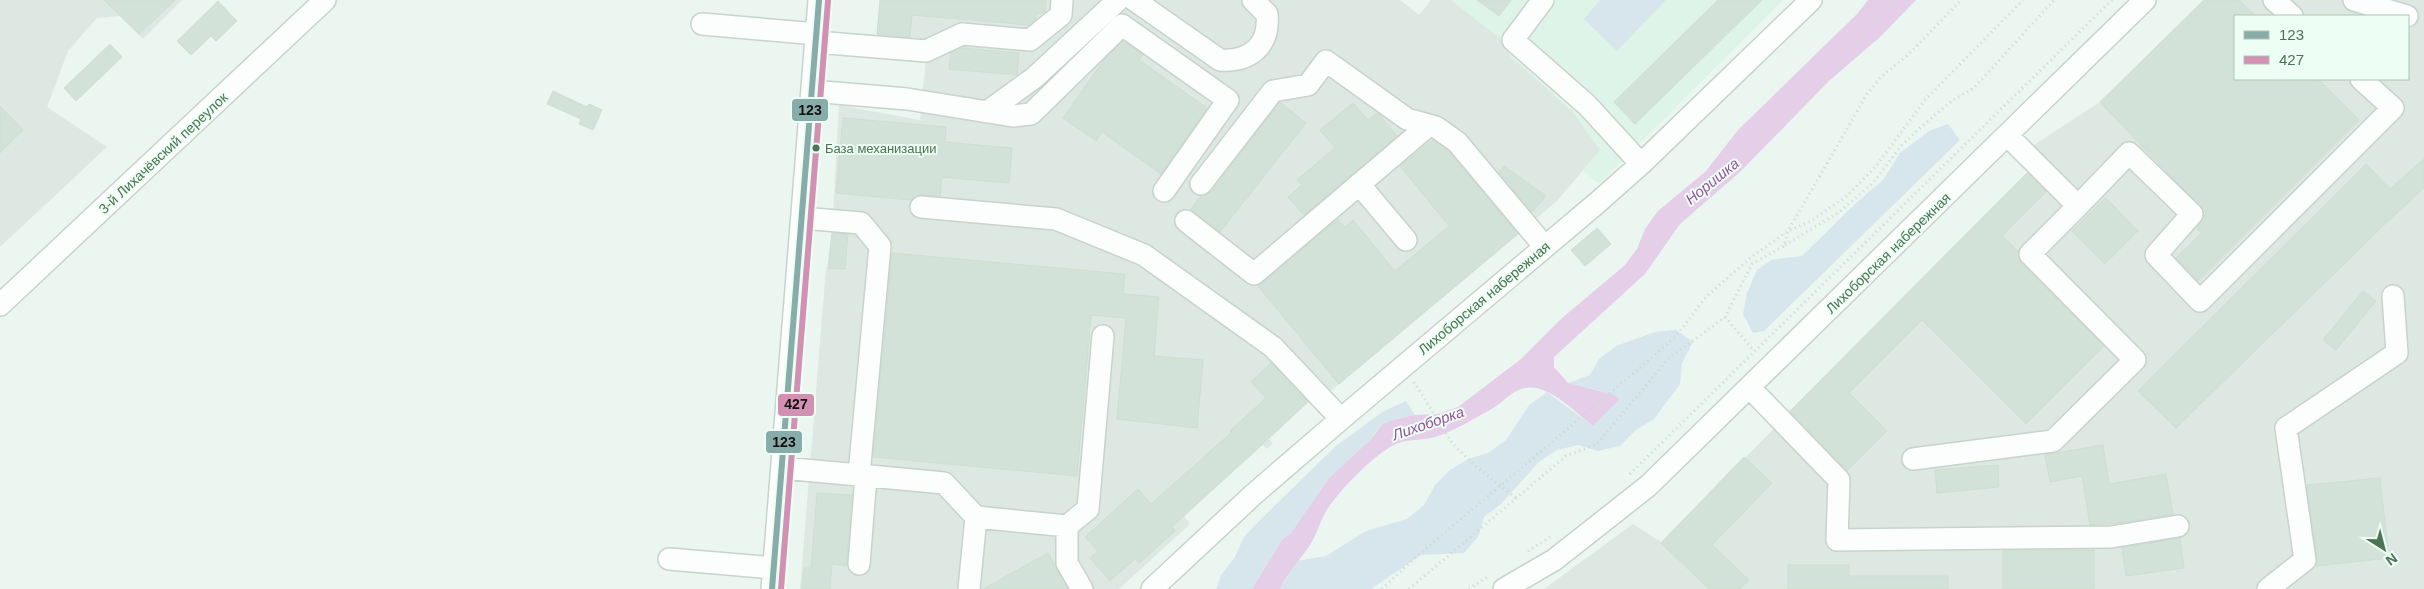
<svg xmlns="http://www.w3.org/2000/svg" width="2424" height="589" viewBox="0 0 2424 589" font-family="Helvetica,sans-serif">
<style>
.residential{fill:#dff4e8}
.industrial{fill:#dce8e1;fill-rule:evenodd}
.green{fill:#d7e6ec}
.water{fill:#e5cee7}
.building{fill:#d3e2d8;stroke:#ceded3}
.lines{fill:none;stroke-linecap:round;stroke-linejoin:round}
.minor-casing{stroke:#c7d3cb;stroke-width:24}
.path{stroke:#cbd7ce;stroke-width:3;stroke-dasharray:1 4;stroke-linecap:butt}
.minor{stroke:#fcfefd;stroke-width:21}
.bus-1-casing{stroke:#edfef4;stroke-width:10}
.bus-2-casing{stroke:#edfef4;stroke-width:10}
.bus-1{stroke:#88acaa;stroke-width:6}
.bus-2{stroke:#d290b2;stroke-width:6}
.bus-dot{fill:#4d7254;stroke:#edfef4;stroke-width:2}
.labels{text-anchor:middle;dominant-baseline:central;stroke-width:4;stroke-linejoin:round;paint-order:stroke}
.bus-label{font-size:13px;fill:#4d7254;stroke:#edfef4;text-anchor:start}
.street-label{font-size:14px;fill:#4d7254;stroke:#edfef4}
.water-label{font-size:15px;font-style:italic;fill:#985298;stroke:#edfef4}
.line-badge{stroke:#edfef4;stroke-width:2}
.pale-badge-label{font-size:14px;text-anchor:middle;font-weight:bold;fill:#111}
</style>
<rect width="100%" height="100%" fill="#ebf6f1"/>
<path class="residential" d="M1451,0H1783L1599,184L1582,170L1599,150L1573,112L1511,57L1505,42Z"/>
<path class="industrial" d="M0,0H182L143,39L120,16L97,18L68,51L47,107L107,147L0,247Z
M880,0H1400L1419,15L1431,0H1451L1505,42L1511,57L1573,112L1600,150L1557,201L1520,232L1327,394H1317L1269,439L1273,443L1267,449L1263,445L1184,516L1190,524L1119,589H800L826,268L828,267L832,231L839,105L920,120L926,59L877,38Z
M2204,0H2424V589H1544L1633,524L1661,542L2042,159L2031,147L2100,102ZM2235,16H2408V79H2235Z"/>
<path class="green" d="M1600,0H1666L1617,51L1584,19Z
M1948,124L1960,140L1764,331L1753,333L1743,314L1747,293L1757,270L1771,260L1802,256L1856,203L1883,180L1900,153L1929,131Z
M1676,330L1693,342L1682,363L1680,384L1654,419L1636,430L1620,446L1598,451L1578,445L1557,450L1539,462L1501,504L1484,517L1478,537L1464,553L1421,555L1371,589H1280L1296,561L1326,556L1366,531L1407,519L1424,505L1435,485L1450,470L1468,459L1488,453L1506,440L1529,405L1547,392L1593,426L1619,400C1607,390 1584,388 1568,383L1590,375L1599,359L1616,346L1655,332Z
M1406,401L1415,415L1393,420L1375,432L1369,441L1329,478L1291,533L1282,540L1252,589H1216L1221,575L1235,557L1244,537L1260,520L1337,445L1384,411Z"/>
<path class="water" d="M1868,0H1916L1880,37L1829,81L1740,172L1680,224L1645,274L1554,357V367L1568,383L1615,395L1619,400L1593,426C1577,414 1557,392 1536,388C1516,384 1505,402 1490,410C1473,419 1454,431 1435,437C1421,441 1408,438 1394,445C1374,455 1344,486 1331,504C1321,516 1318,533 1310,545C1300,560 1288,572 1280,589H1252L1282,540L1291,533L1329,478L1369,441L1383,424L1393,420L1415,415L1438,414L1458,407L1521,359L1562,318L1624,266L1637,249L1645,229L1658,211L1706,171L1738,130L1857,14Z"/>
<path class="building" d="M104,0H175L139,34Z
M880,0H1046L1045,12L1036,14V19L1029,25L912,15L910,37L877,34Z
M1477,0H1511L1499,16Z
M1718,0H1762L1635,124L1614,102Z
M2204,0H2239L2256,16H2235V79H2318L2359,120L2198,281L2176,258L2201,233L2197,228L2206,213L2100,102Z
M218,1L237,21L216,41L211,36L191,55L177,41Z
M1123,41L1143,55L1139,60L1207,108L1161,174L1102,132L1096,141L1063,118L1103,61Z
M110,44L122,57L76,101L64,88Z
M962,48L1019,53L1017,75L949,69L951,53Z
M553,91L587,107L589,104L602,110L593,130L579,124L581,119L547,104Z
M1280,102L1306,123L1220,232L1190,210L1201,196L1211,192Z
M1353,103L1368,120L1378,113L1397,136L1304,215L1288,197L1302,185L1297,180L1335,148L1320,130Z
M0,106L23,130L0,153Z
M843,118L946,127L945,142L1012,148L1009,183L942,177L940,196L922,195L911,200L836,193Z
M1433,140L1448,151L1518,234L1339,384L1258,286L1338,219L1345,227L1353,220L1395,271L1449,226L1400,166Z
M2424,159V188L2385,224L2176,428L2138,391L2366,164L2390,189Z
M1504,166L1546,196L1532,212L1499,173Z
M2027,173L2046,192L2002,236L2018,251L2021,263L2104,346L2026,424L1922,320L1849,393L1887,431L1847,471L1790,411Z
M2106,198L2138,231L2105,264L2072,231Z
M1597,228L1611,244L1585,266L1571,250Z
M832,233L848,234L845,269L828,268Z
M892,253L1125,274L1123,294L1159,297L1154,356L1203,360L1197,428L1117,419L1126,318L1091,315L1077,476L873,457Z
M2363,291L2376,301L2336,350L2323,340Z
M1271,363L1308,402L1172,527L1175,531L1139,563L1135,559L1110,581L1090,558L1098,551L1085,537L1138,489L1151,504L1232,432L1230,431L1266,398L1251,382Z
M2103,445L2109,484L2166,474L2173,514L2118,523L2090,525L2082,476L2050,482L2045,455Z
M1744,457L1772,483L1712,545L1749,580L1740,589H1709L1661,543Z
M1998,465L1999,487L1937,493L1935,470Z
M2380,478L2389,558L2316,566L2317,558L2307,485Z
M817,493L852,495L846,566L832,564L830,589H802L804,568H811Z
M2180,538L2184,568L2126,576L2122,548Z
M2094,550V589H2003V551Z
M1048,553L1068,589H983Z
M1788,565H1849V576H1948V589H1788Z"/>
<g class="lines">
<defs>
<path id="minor" d="M1134,0L1220,60C1251,62 1270,45 1267,14L1253,0
M1543,0L1513,40L1587,105L1641,164
M2274,0L2292,16
M2354,0L2407,16
M702,24L817,34
M816,42L926,51L962,34L1030,40L1061,15L1062,0
M812,91L907,99L1013,116L1031,114L1122,25L1228,100L1164,191
M987,112L1034,78L1118,0
M1201,184L1273,91L1308,85L1326,61L1407,119L1436,127L1457,142L1545,247
M1359,184L1406,240
M2078,206L2129,153L2192,214L2156,255L2200,301L2393,108L2361,79
M921,207L1056,219L1144,255L1273,347L1341,419
M1186,221L1254,274L1429,125
M0,305L325,0
M1750,388L1839,480L1837,540L2111,537L2178,526
M1913,459L2053,441L2135,360L2030,254L2078,206L2008,136
M782,468L859,475L880,246L861,223L802,218
M859,475L944,483L976,517L1067,526L1088,509L1103,336
M1067,526V563L1082,589
M669,559L774,568
M859,564L866,476
M772,589L819,0
M969,589L976,517
M1152,589L1254,494L1341,419L1597,203L1641,164L1811,0
M1504,589L1554,560L1648,486L2145,0
M2268,589L2305,560L2286,428L2397,353L2393,296"/>
</defs>
<use href="#minor" class="minor-casing"/>
<path class="path" d="M1785,245L1838,213L1873,183L1901,146L1921,127L1953,100L1974,88L2054,0
M1725,317L1754,351
M1414,382L1452,443L1475,466L1516,498
M1630,474L2112,0
M1528,551L1550,537
M1382,589L1417,556L1647,362L1676,336L1706,297L1750,258L1788,231L1811,221L1847,196L1877,165L1925,100L2023,0
M1409,589L1566,456L1597,444L1669,358L1725,317L1752,264L1784,246L1788,231L1867,94L1881,77L1909,54L1961,0
M1469,589L1489,576"/>
<use href="#minor" class="minor"/>
<defs>
<path id="bus-1" d="M772,589L819,0"/>
<path id="bus-2" d="M781,589L828,1"/>
</defs>
<use href="#bus-1" class="bus-1-casing"/>
<use href="#bus-2" class="bus-2-casing"/>
<use href="#bus-1" class="bus-1"/>
<use href="#bus-2" class="bus-2"/>
</g>
<circle class="bus-dot" cx="816" cy="148" r="4.5"/>
<g class="labels">
<g class="bus-label">
<text x="825" y="148">База механизации</text>
</g>
<g class="street-label">
<text transform="translate(163 153) rotate(-43)">3-й Лихачёвский переулок</text>
<text transform="translate(1888 253) rotate(-44)">Лихоборская набережная</text>
<text transform="translate(1484 298) rotate(-40)">Лихоборская набережная</text>
</g>
<g class="water-label">
<text transform="translate(1712 181) rotate(-39)">Норишка</text>
<text transform="translate(1428 423) rotate(-19)">Лихоборка</text>
</g>
</g>
<g class="line-badge">
<rect x="791" y="98" width="38" height="24" rx="5" fill="#88acaa"/>
<rect x="777" y="393" width="38" height="24" rx="5" fill="#d290b2"/>
<rect x="765" y="430" width="38" height="24" rx="5" fill="#88acaa"/>
</g>
<g class="pale-badge-label">
<text x="810" y="115">123</text>
<text x="796" y="409">427</text>
<text x="784" y="447">123</text>
</g>
<rect x="2234" y="15" width="175" height="65" fill="#edfef4" stroke="#adc6b4"/>
<rect x="2244" y="31" width="25" height="8" fill="#88acaa" stroke="#adc6b4"/>
<text x="2279" y="40" font-size="15" fill="#4d7254">123</text>
<rect x="2244" y="56" width="25" height="8" fill="#d290b2" stroke="#adc6b4"/>
<text x="2279" y="65" font-size="15" fill="#4d7254">427</text>
<g transform="translate(2384 549) rotate(144)" stroke="#edfef4" stroke-width="4" paint-order="stroke">
<path d="M0-4L9 19L0 12L-9 19Z" fill="#4d7254"/>
<text y="-8" font-size="14" font-weight="bold" text-anchor="middle" fill="#4d7254">N</text>
</g>
</svg>
